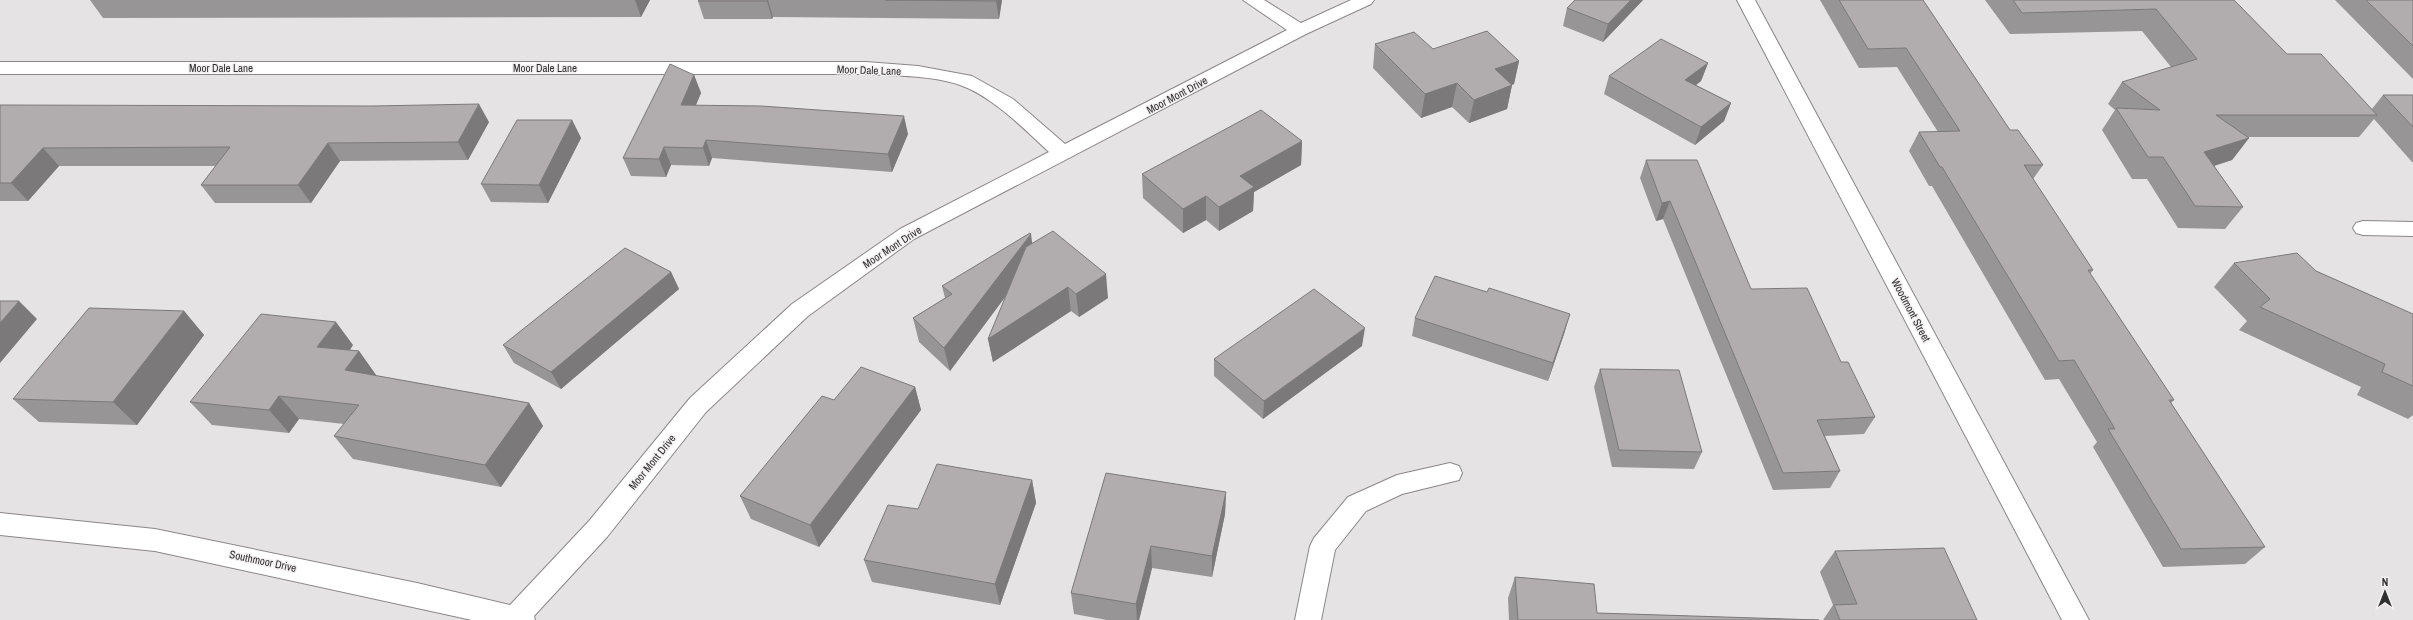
<svg xmlns="http://www.w3.org/2000/svg" width="2413" height="620" viewBox="0 0 2413 620" font-family="'Archivo Narrow',sans-serif">
<style>
.lines{fill:none;stroke-linecap:round;stroke-linejoin:round}
.street-casing{stroke:#8b8788;stroke-width:2}
.street{fill:#fff;fill-rule:evenodd}
.wall{fill:#989596}
.shaded-wall{fill:#7c797a}
.building{fill:#b1adae;stroke:#7c797a}
.labels{text-anchor:middle;dominant-baseline:central;stroke-width:3;stroke-linejoin:round;paint-order:stroke}
.street-label{font-size:11px;fill:#302f2f;stroke:#f4f0f1}
</style>
<rect width="100%" height="100%" fill="#e6e3e4"/>
<g class="lines">
<defs>
<path id="street" d="M1243,0H1264L1301,23L1351,0H1374L1371,4L1306,34L914,239L808,316L706,412L607,537L534,616L535,620H472L155,551L0,535V513L155,529L417,583L510,605L589,521L690,398L792,304L900,229L1049,152C1024,129 992,96 960,85C931,75 896,76 866,74H0V62H866L918,66L972,76L1013,99L1065,144L1287,30Z
M1737,0H1755L2089,620H2062Z
M2363,221L2413,222V236L2363,235L2356,233L2353,228L2356,223Z
M1450,463L1459,466L1462,473L1459,480L1402,494L1366,511L1335,550L1321,620H1295L1310,546L1314,538L1348,497L1397,475Z"/>
</defs>
<use href="#street" class="street-casing"/>
<use href="#street" class="street"/>
</g>
<path class="wall" d="M90,0H650L641,17L103,18Z
M699,0H1002L999,19L773,17L772,19H704L698,1Z
M1643,0L1603,42L1563,26L1567,8Z
M1820,0H1923L2010,130L2043,165L2033,179L2093,270L2090,274L2174,400L2171,403L2265,547L2245,564L2163,567L2093,447L2097,442L2059,379L2045,380L1932,186H1929L1909,151L1919,132H1938L1897,67L1859,68Z
M1985,0H2234L2287,54L2372,109L2383,95H2413V162H2412L2374,119L2359,137H2247L2249,138L2232,160L2214,166L2243,207L2225,229L2178,228L2147,179H2132L2102,130L2115,110L2108,104L2122,82L2171,67L2142,31L2010,34Z
M2335,0H2413V79Z
M1375,44L1433,49L1519,61L1514,84L1512,85L1507,109L1469,123L1452,107L1421,118L1373,68Z
M1708,63L1701,81L1696,85L1731,103L1724,121L1695,145L1604,94L1609,76Z
M694,75L701,93L696,105L908,134L892,172L712,158L709,166L671,165L666,177L631,176L623,158Z
M0,105L489,122L468,160L340,161L311,203H215L201,185L216,166H59L28,201H0Z
M572,120L581,138L548,203L491,202L481,184Z
M1302,141L1301,165L1254,192L1253,211L1219,231L1206,220L1183,233L1143,198L1142,174Z
M1646,160L1751,289L1841,362L1875,417L1864,434L1825,436L1840,471L1830,488L1773,490L1663,219L1656,221L1640,178Z
M1032,243L1108,298L1079,317L1071,311L993,362L988,339L1006,296L950,371L919,342L913,318L945,298L942,286Z
M2234,263L2316,271L2413,314V415L2408,419L2357,395L2361,387L2239,330L2247,321L2214,287Z
M671,272L679,289L561,389L514,363L503,345Z
M184,311L204,335L137,425L39,422L13,399Z
M1415,318L1565,331L1548,381L1412,336Z
M353,345L350,350L359,351L376,375V376L529,403L543,426L501,487L353,459L334,436L344,424L299,419L289,433L212,425L190,402Z
M1362,346L1263,419L1214,376V359Z
M1600,369L1702,452L1694,469L1612,467L1594,387Z
M915,387L921,410L819,547L751,519L740,496L834,400Z
M1032,480L1036,503L1000,605L872,582L864,560L918,509Z
M1226,492L1225,514L1212,577L1152,568L1139,620H1107L1074,614L1071,593Z
M1835,551L1977,620H1823L1833,605L1820,572Z
M1515,577L1597,613L1819,620H1509L1508,598Z"/>
<path class="shaded-wall" d="M635,0H650L641,17Z
M768,0L773,17L772,19L767,1Z
M997,0H1002L999,19L996,1Z
M1631,0H1643L1603,42L1608,24Z
M1519,61L1514,84L1490,93L1495,69Z
M1708,63L1701,81L1679,98L1685,80Z
M694,75L701,93L688,123L681,105Z
M1457,83L1452,107L1421,118L1425,94Z
M1512,85L1507,109L1469,123L1474,100Z
M1731,103L1724,121L1695,145L1701,127Z
M479,104L489,122L468,160L458,142Z
M904,116L908,134L892,172L888,154Z
M572,120L581,138L548,203L539,185Z
M2249,138L2232,160L2188,174L2204,152Z
M706,140L712,158L709,166L703,148Z
M1302,141L1301,165L1254,192L1253,211L1219,231V207L1240,176Z
M328,143L340,161L311,203L298,185Z
M664,147L671,165L666,177L659,159Z
M43,148L59,166L28,201L11,183Z
M1206,196V220L1183,233V209Z
M1670,201L1663,219L1656,221L1662,203Z
M1031,234L1034,258L950,371L944,348Z
M671,272L679,289L561,389L551,372Z
M1106,274L1108,298L1079,317L1076,294Z
M1068,287L1071,311L993,362L988,339Z
M19,301L37,319L0,363V323Z
M184,311L204,335L137,425L113,402Z
M1570,314L1565,331L1548,381L1553,363Z
M336,322L353,345L335,371L317,347Z
M1365,328L1362,346L1263,419L1264,401Z
M359,351L376,375L363,393L345,370Z
M915,387L921,410L819,547L810,525Z
M279,396L299,419L289,433L269,410Z
M529,403L543,426L501,487L485,465Z
M1032,480L1036,503L1000,605L995,584Z
M1226,492L1225,514L1212,577V556Z
M1151,546L1152,568L1139,620H1137L1136,604Z"/>
<path class="building" d="M699,0H768L767,1H698Z
M885,0H997L996,1Z
M1575,0H1631L1608,24L1567,8Z
M1839,0H1923L2010,130H2018L2043,165H2024L2093,270H2088L2174,400H2169L2265,547L2181,549L2108,429H2115L2074,360L2059,361L1942,167H1940L1919,132L1960,131L1906,48L1868,49Z
M2013,0H2234L2287,54H2321L2377,115H2216L2249,138L2204,152L2243,207L2195,206L2163,157H2148L2116,108L2160,110L2122,82L2197,59L2156,9L2022,13Z
M2366,0H2413V46Z
M1487,31L1519,61L1495,69L1512,85L1474,100L1457,83L1425,94L1375,44L1414,32L1433,49Z
M1661,39L1708,63L1685,80L1731,103L1701,127L1609,76Z
M670,64L694,75L681,105L761,106L904,116L888,154L706,140L703,148L664,147L659,159L623,158Z
M2383,95H2413V127Z
M479,104L458,142L328,143L298,185H201L230,147L43,148L11,183H0V105L372,106Z
M1261,110L1302,141L1240,176L1254,187L1219,207L1206,196L1183,209L1142,174Z
M517,120H572L539,185L481,184Z
M1646,160H1697L1751,289L1807,288L1841,362H1848L1875,417L1817,420L1840,471L1783,473L1670,201L1662,203Z
M1053,231L1106,274L1076,294L1068,287L988,339L1026,247Z
M1030,233L1031,234L944,348L913,318L952,294L942,286Z
M625,248L671,272L551,372L503,345Z
M2297,253L2316,271L2413,314V386L2382,372L2385,364L2260,307L2270,299L2234,263Z
M1435,276L1487,292L1489,288L1570,314L1553,363L1415,318Z
M1314,289L1365,328L1264,401L1214,359Z
M0,301H19L0,323Z
M89,308L184,311L113,402L13,399Z
M261,314L336,322L317,347L359,351L345,370L529,403L485,465L334,436L359,405L279,396L269,410L190,402Z
M861,367L915,387L810,525L740,496L822,396L834,400Z
M1600,369L1679,370L1702,452L1619,450Z
M937,464L1032,480L995,584L864,560L888,505L918,509Z
M1106,473L1226,492L1212,556L1151,546L1136,604L1071,593Z
M1944,548L1977,620H1840L1834,605L1857,604L1835,551Z
M1515,577L1594,584L1597,613L1819,620H1518Z"/>
<g class="labels">
<g class="street-label">
<text x="221" y="68">Moor Dale Lane</text>
<text x="545" y="68">Moor Dale Lane</text>
<text transform="translate(869 70) rotate(2)">Moor Dale Lane</text>
<text transform="translate(1177 95) rotate(-28)">Moor Mont Drive</text>
<text transform="translate(892 247) rotate(-33)">Moor Mont Drive</text>
<text transform="translate(1911 310) rotate(62)">Woodmont Street</text>
<text transform="translate(652 462) rotate(-51)">Moor Mont Drive</text>
<text transform="translate(263 561) rotate(12)">Southmoor Drive</text>
</g>
</g>
<g transform="translate(2385 592)" stroke="#f4f0f1" stroke-width="3" paint-order="stroke">
<path d="M0-3L7 15L0 10L-7 15Z" fill="#302f2f"/>
<text y="-6" font-size="11" font-weight="bold" text-anchor="middle" fill="#302f2f">N</text>
</g>
</svg>
